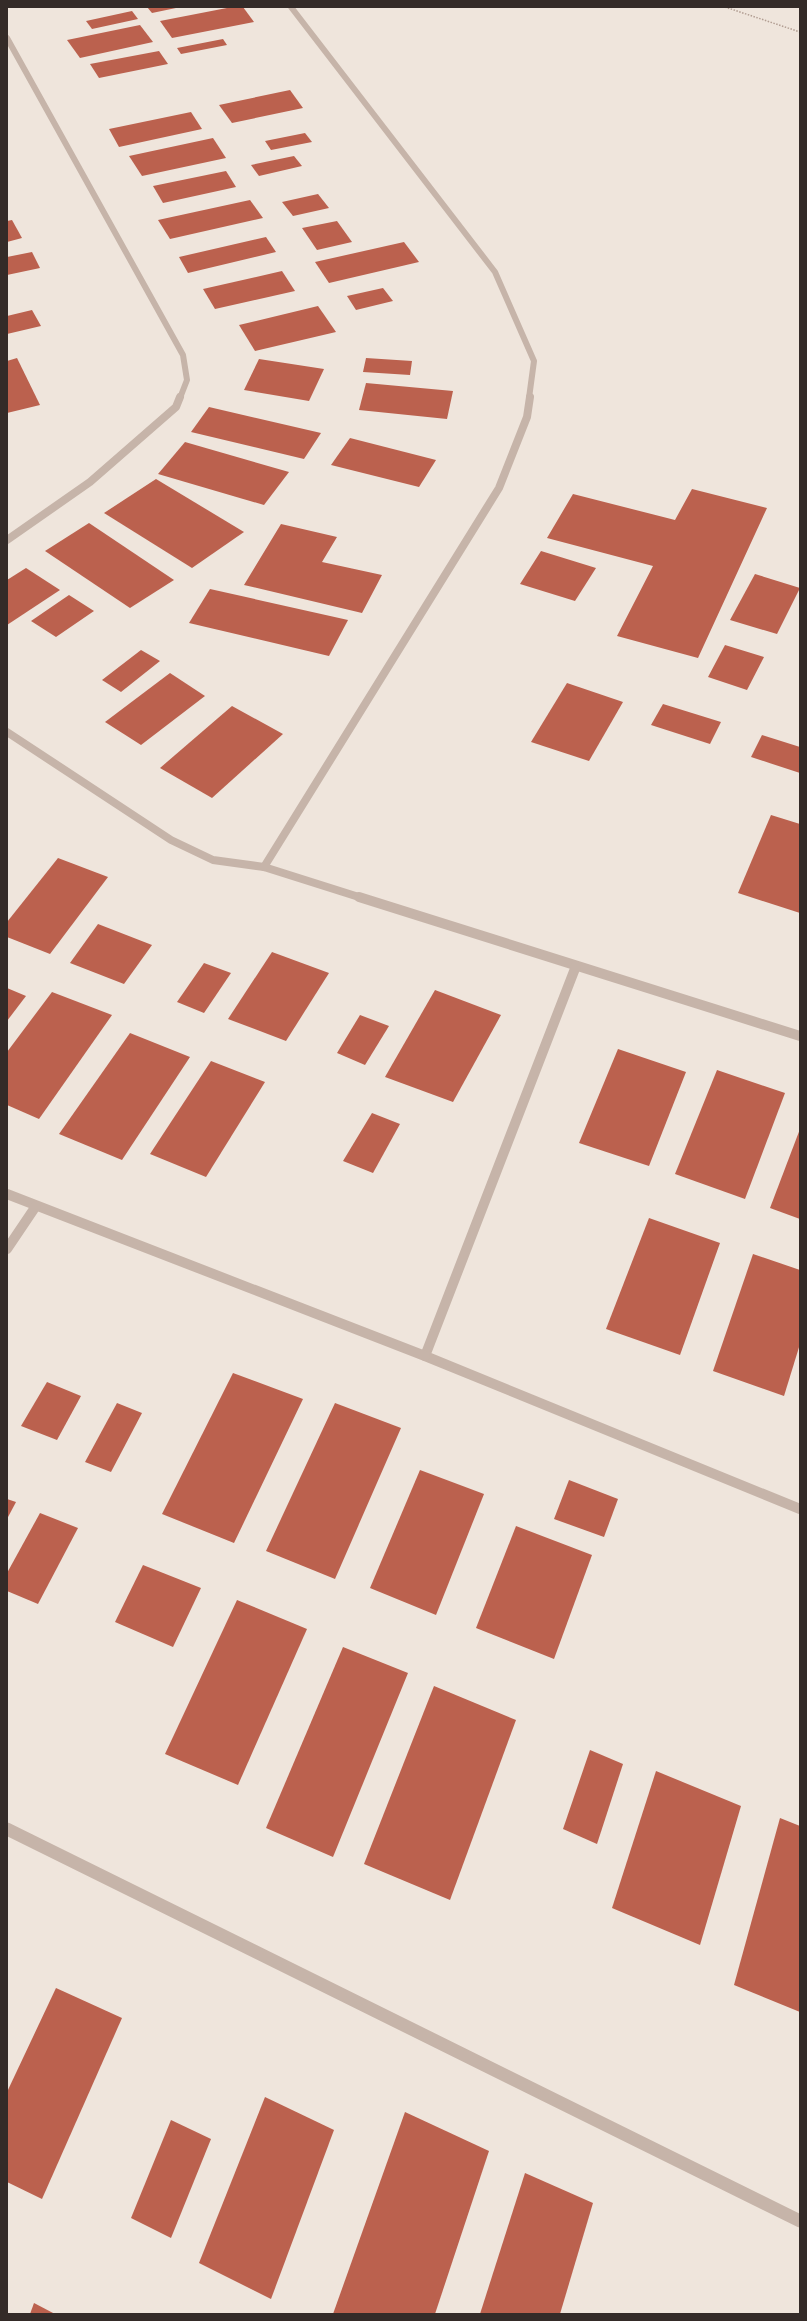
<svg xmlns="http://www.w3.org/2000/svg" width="807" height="2321" font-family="Ubuntu,sans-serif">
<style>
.building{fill:#bb614e}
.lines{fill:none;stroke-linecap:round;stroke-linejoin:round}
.path{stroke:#b29e93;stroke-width:1.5;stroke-dasharray:1.5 1.5;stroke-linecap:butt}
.minor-far3{stroke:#c6b4a9;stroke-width:6}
.minor-far2{stroke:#c6b4a9;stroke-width:8}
.minor-far1{stroke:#c6b4a9;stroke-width:10}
.minor{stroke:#c6b4a9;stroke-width:13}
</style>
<rect width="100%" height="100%" fill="#efe5dc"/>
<g class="building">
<polygon points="147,7 176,7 176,8 152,13"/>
<polygon points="232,7 243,7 254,22 172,38 160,21"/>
<polygon points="132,11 138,19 92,29 86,21"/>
<polygon points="140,25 153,42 80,58 67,40"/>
<polygon points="223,39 227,45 181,54 177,48"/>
<polygon points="159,51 168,64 99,78 90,64"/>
<polygon points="290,90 303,108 232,123 219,105"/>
<polygon points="191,112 202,129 119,147 109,129"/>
<polygon points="305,133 312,142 271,150 265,141"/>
<polygon points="213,138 226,158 142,176 129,156"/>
<polygon points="294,156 302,166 259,176 251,165"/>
<polygon points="226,171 236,187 163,203 153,186"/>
<polygon points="318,194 329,208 293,216 282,202"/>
<polygon points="250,200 263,218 170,239 158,220"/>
<polygon points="12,220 22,238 7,242 7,221"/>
<polygon points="337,221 352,242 317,250 302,228"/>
<polygon points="266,237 276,252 188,273 179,257"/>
<polygon points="404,242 419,262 329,283 315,262"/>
<polygon points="32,252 40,268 7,275 7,257"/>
<polygon points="282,271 295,291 215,309 203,289"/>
<polygon points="383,288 393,301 356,310 347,296"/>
<polygon points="318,306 336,332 255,351 239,325"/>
<polygon points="32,310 41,326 7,334 7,316"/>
<polygon points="17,358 40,405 7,413 7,361"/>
<polygon points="366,358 412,361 410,375 363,372"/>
<polygon points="259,359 324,369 309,401 244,390"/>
<polygon points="366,383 453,391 447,419 359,410"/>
<polygon points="209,407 321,433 304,459 191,432"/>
<polygon points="350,438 436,460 419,487 331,465"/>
<polygon points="185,442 289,472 264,505 158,474"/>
<polygon points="156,479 244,532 192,568 104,513"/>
<polygon points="692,489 767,508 698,658 617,636 653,566 547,538 573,494 675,520"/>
<polygon points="89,523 174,580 130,608 45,551"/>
<polygon points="281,524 337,537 322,562 382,575 362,613 244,585"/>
<polygon points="541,551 596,568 575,601 520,584"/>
<polygon points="26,568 60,590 7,625 7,580"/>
<polygon points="755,574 800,588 777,634 730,620"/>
<polygon points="210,589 348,620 329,656 189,623"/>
<polygon points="69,595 94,611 56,637 31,621"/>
<polygon points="725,645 764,657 747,690 708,677"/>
<polygon points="141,650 160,661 121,692 102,680"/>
<polygon points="170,673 205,696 141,745 105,722"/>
<polygon points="567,683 623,702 589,761 531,742"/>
<polygon points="663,704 721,722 710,744 651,725"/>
<polygon points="232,706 283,734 212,798 160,768"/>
<polygon points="762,735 800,747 800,773 751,757"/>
<polygon points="771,815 800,824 800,913 738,893"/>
<polygon points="58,858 108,877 50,954 7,937 7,922"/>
<polygon points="98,924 152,945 124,984 70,963"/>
<polygon points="272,952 329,973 286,1041 228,1019"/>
<polygon points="204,963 231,973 204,1013 177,1002"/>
<polygon points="7,988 26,996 7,1021"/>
<polygon points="435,990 501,1015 453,1102 385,1077"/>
<polygon points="52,992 112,1015 39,1119 7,1105 7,1052"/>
<polygon points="360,1015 389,1026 365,1065 337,1053"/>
<polygon points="130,1033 190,1057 122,1160 59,1134"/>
<polygon points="618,1049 686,1072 649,1166 579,1143"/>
<polygon points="211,1061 265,1082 206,1177 150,1154"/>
<polygon points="717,1070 785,1093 745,1199 675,1174"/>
<polygon points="372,1113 400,1124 373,1173 343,1161"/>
<polygon points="800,1129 800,1219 770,1208"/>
<polygon points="649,1218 720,1243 680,1355 606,1329"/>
<polygon points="753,1254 800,1270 800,1344 784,1396 713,1371"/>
<polygon points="233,1373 303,1399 234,1543 162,1514"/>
<polygon points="47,1382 81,1396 57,1440 21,1426"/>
<polygon points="117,1403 142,1413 111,1472 85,1462"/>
<polygon points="335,1403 401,1428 335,1579 266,1551"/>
<polygon points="420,1470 484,1494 436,1615 370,1588"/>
<polygon points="569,1480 618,1499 604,1537 554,1519"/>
<polygon points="7,1499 16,1502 7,1519"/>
<polygon points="40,1513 78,1528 38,1604 7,1591 7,1573"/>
<polygon points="516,1526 592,1555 554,1659 476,1628"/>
<polygon points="143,1565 201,1588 173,1647 115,1622"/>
<polygon points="237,1600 307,1629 238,1785 165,1754"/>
<polygon points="343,1647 408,1673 333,1857 266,1828"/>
<polygon points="434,1686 516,1720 450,1900 364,1864"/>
<polygon points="590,1750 623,1764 597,1844 563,1829"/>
<polygon points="656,1771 741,1806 700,1945 612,1908"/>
<polygon points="780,1818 800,1826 800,2012 734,1985"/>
<polygon points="56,1988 122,2018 42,2199 7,2182 7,2092"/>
<polygon points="265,2097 334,2130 271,2299 199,2263"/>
<polygon points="405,2112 489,2151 435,2314 333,2314"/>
<polygon points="171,2120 211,2139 171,2238 131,2218"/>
<polygon points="525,2173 593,2203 560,2314 480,2314"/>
<polygon points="34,2303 55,2314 30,2314"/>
</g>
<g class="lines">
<polyline class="path" points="725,7 800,32"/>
<g class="minor-far3">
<polyline points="291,7 495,272 534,361 529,398"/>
<polyline points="7,38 183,355 187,380 180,398"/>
</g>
<g class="minor-far2">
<polyline points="7,540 90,482 176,407 180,397"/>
<polyline points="7,732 171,840 213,860 264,867 362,898"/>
<polyline points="264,867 499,488 527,417 530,397"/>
</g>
<g class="minor-far1">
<polyline points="359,897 800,1036"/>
<polyline points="576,966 425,1356 800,1509"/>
<polyline points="7,1194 425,1356"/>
<polyline points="7,1249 36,1206"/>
</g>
<polyline class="minor" points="7,1829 800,2221"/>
</g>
<rect width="807" height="2321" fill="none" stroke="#342b28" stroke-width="16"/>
</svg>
